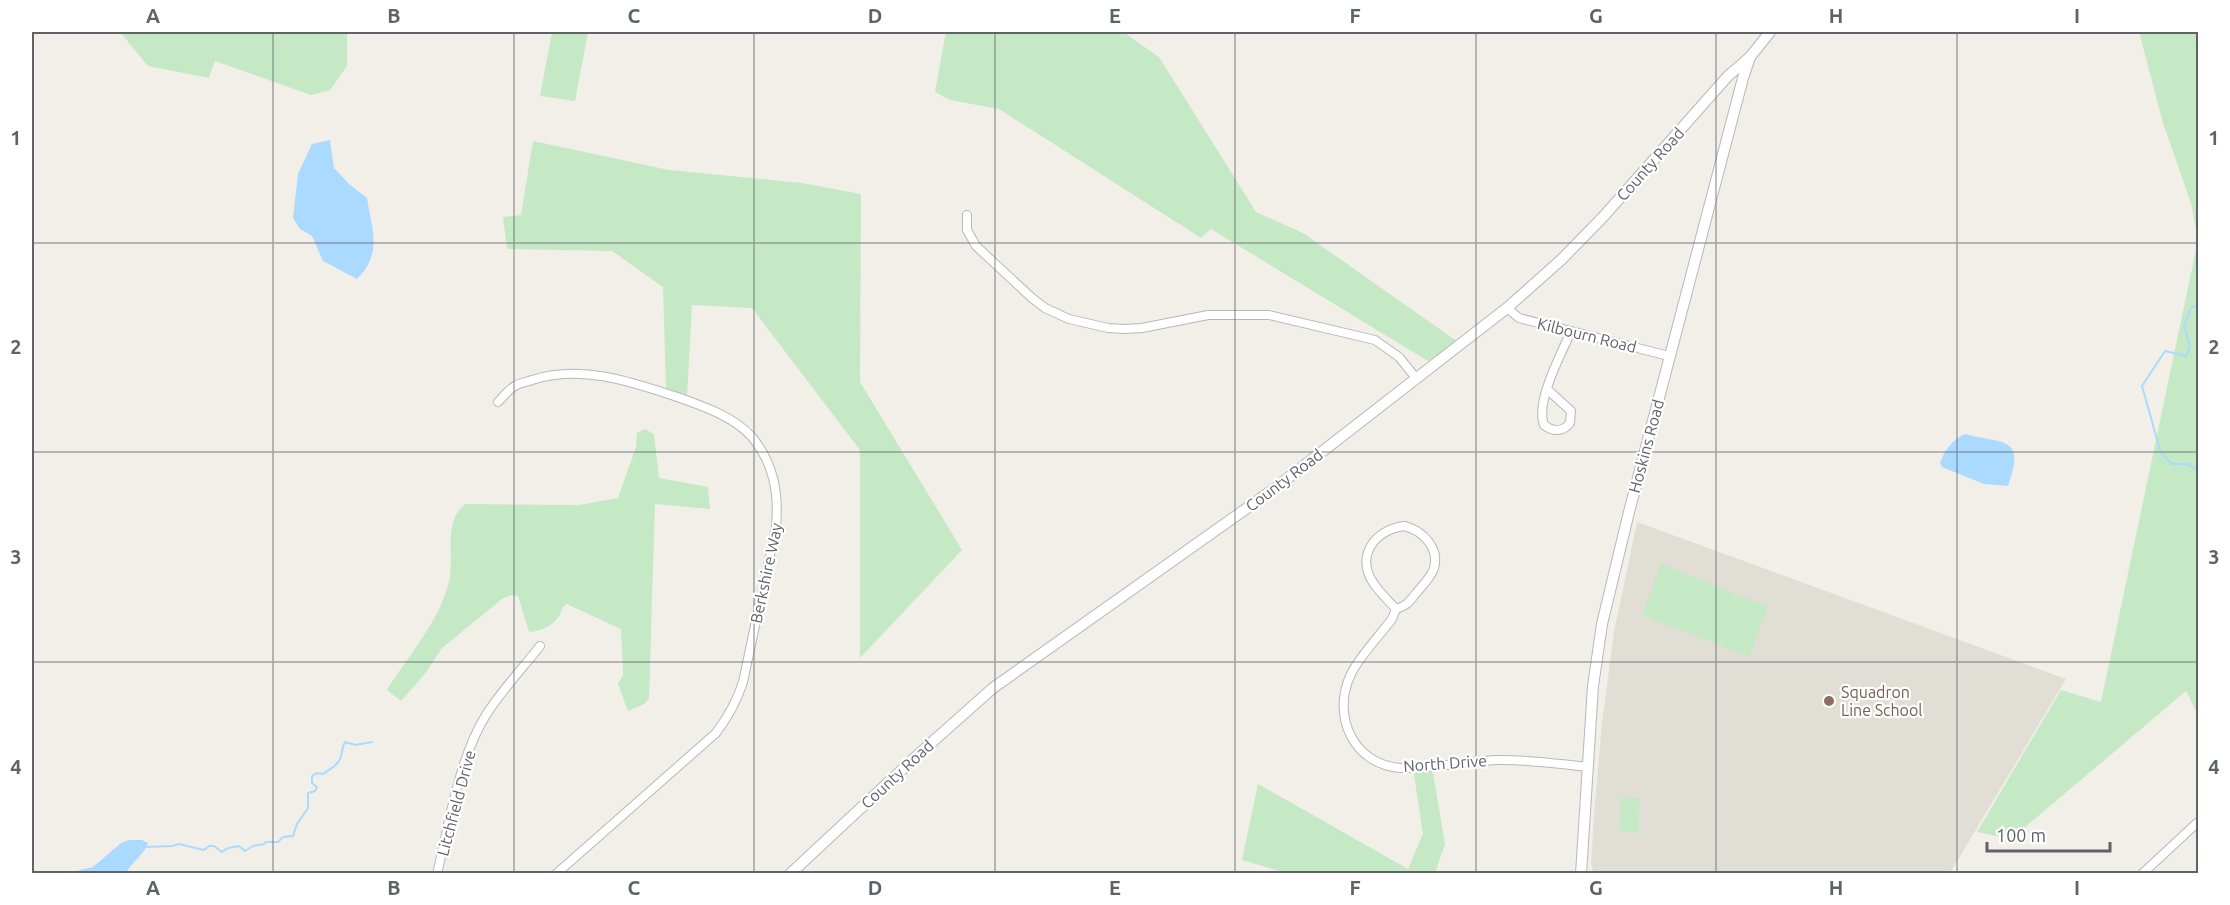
<svg xmlns="http://www.w3.org/2000/svg" width="2230" height="905" font-family="Ubuntu,sans-serif">
<style>
.education{fill:#e1ded6}
.green{fill:#c5e8c5}
.water{fill:#aadaff}
.lines{fill:none;stroke-linecap:round;stroke-linejoin:round}
.stream{stroke:#aadaff;stroke-width:2}
.minor-casing{stroke:#b5b8bc;stroke-width:10}
.tertiary-casing{stroke:#b5b8bc;stroke-width:12}
.minor{stroke:#fff;stroke-width:8}
.tertiary{stroke:#fff;stroke-width:10}
.grid{fill:none;stroke:#5f6368;stroke-width:1.5;stroke-opacity:0.55}
.education-dot{fill:#8d6e63;stroke:#fff;stroke-width:2}
.labels{text-anchor:middle;stroke-width:4.5;stroke-linejoin:round;paint-order:stroke}
.street-label{font-size:16px;fill:#5f6368;stroke:#fff}
.education-label{font-size:16px;fill:#785e54;stroke:#fff;text-anchor:start}
.neatline{fill:none;stroke:#5f6368;stroke-width:2}
.grid-label{font-size:20px;text-anchor:middle;font-weight:bold;fill:#5f6368}
</style>
<rect width="100%" height="100%" fill="#f1efe8"/>
<polygon class="education" points="1637,522 2066,679 1950,873 1594,874 1591,864 1594,815 1602,723 1614,632"/>
<g class="green">
<polygon points="120,32 347,32 347,66 330,90 311,95 215,61 209,78 148,66"/>
<polygon points="552,32 588,32 575,101 540,96"/>
<polygon points="946,32 1123,32 1159,57 1256,212 1303,233 1458,342 1428,361 1211,229 1201,238 999,109 950,100 935,92"/>
<polygon points="2139,32 2198,32 2198,715 2186,691 2011,839 1977,832 2061,690 2101,702 2198,240 2191,203 2163,123"/>
<polygon points="533,141 669,170 802,183 861,194 860,382 962,550 860,658 860,450 752,308 692,305 687,396 666,388 663,287 612,251 507,249 503,217 521,215"/>
<path d="M645,429L654,434L659,478L708,487L710,509L655,504L649,698L644,704L628,711L618,684L623,675L621,629L567,604C561,608 562,610 559,616C553,626 540,631 529,632L518,596L511,595L502,599L442,648L424,675L401,701L387,690C408,656 439,622 449,582C455,556 442,523 465,504L579,505L618,498L636,447L637,433Z"/>
<polygon points="1661,564 1768,607 1749,657 1642,615"/>
<polygon points="1432,767 1445,844 1435,873 1286,873 1242,860 1258,784 1408,869 1423,834 1413,768"/>
<polygon points="1621,797 1640,798 1638,833 1619,831"/>
</g>
<g class="water">
<path d="M330,140L334,168L349,184L367,198C372,230 383,253 357,279L323,261L312,236L300,229L293,218L298,174L312,144Z"/>
<path d="M1965,434C2002,444 2027,435 2008,486L1984,484L1942,467L1940,463C1944,451 1953,439 1965,434Z"/>
<path d="M129,840H142L148,843C144,855 132,862 126,873H67L93,867L121,843Z"/>
</g>
<g class="lines">
<g class="stream">
<polyline points="2198,74 2198,79"/>
<polyline points="2198,304 2190,309 2184,326 2190,347 2186,356 2165,351 2142,386 2160,450 2171,464 2188,464 2198,471"/>
<path d="M145,847L172,846L179,844L204,850L209,846H214L222,852L228,848L239,846L245,851L253,846L264,844L266,842H278L283,837L293,836L297,824L308,808V793L315,791L317,787L312,783V776L317,773L323,774C330,769 339,765 341,756C343,750 342,747 345,742L355,745L372,742"/>
</g>
<defs>
<g id="minor">
<polyline points="967,215 967,230 976,246 1032,298 1045,308 1069,319 1108,328 1125,329 1142,328 1208,315 1269,315 1375,340 1399,357 1416,378"/>
<polyline points="1507,308 1519,318 1669,356"/>
<path d="M1548,390L1571,411L1570,423C1563,432 1553,432 1544,425C1535,401 1562,353 1571,331"/>
<path d="M498,402C503,397 509,389 515,386C519,383 527,382 532,380C583,364 632,382 680,398C705,407 734,417 752,437C774,464 779,493 776,527L743,682C737,701 728,717 716,733L556,874"/>
<path d="M1404,526C1422,530 1440,548 1434,568C1432,576 1423,585 1417,592C1410,601 1407,606 1396,609C1389,601 1380,593 1374,584C1355,557 1374,530 1404,526Z"/>
<path d="M1396,609L1392,619C1380,635 1359,657 1351,674C1331,715 1353,765 1401,768C1433,769 1465,761 1497,760C1527,759 1558,764 1588,767"/>
<path d="M437,874C449,824 459,758 486,715C501,691 522,669 540,646"/>
<polyline points="2142,874 2198,822"/>
</g>
<g id="tertiary">
<polyline points="790,874 921,752 993,688 1274,489 1507,308 1562,259 1603,217 1728,76 1750,57"/>
<polyline points="1581,874 1593,686 1602,624 1629,512 1743,78 1750,57 1770,32"/>
</g>
</defs>
<use href="#minor" class="minor-casing"/>
<use href="#tertiary" class="tertiary-casing"/>
<use href="#minor" class="minor"/>
<use href="#tertiary" class="tertiary"/>
</g>
<path class="grid" d="M273,32V874M514,32V874M754,32V874M995,32V874M1235,32V874M1476,32V874M1716,32V874M1957,32V874M32,243H2198M32,452H2198M32,662H2198"/>
<circle class="education-dot" cx="1829" cy="701" r="6"/>
<g class="labels">
<g class="street-label">
<text transform="translate(1650 164) rotate(-48)" y="6">County Road</text>
<text transform="translate(1587 335) rotate(14)" y="6">Kilbourn Road</text>
<text transform="translate(1646 446) rotate(-75)" y="6">Hoskins Road</text>
<text transform="translate(1284 480) rotate(-37)" y="6">County Road</text>
<text transform="translate(766 573) rotate(-78)" y="6">Berkshire Way</text>
<text transform="translate(1445 763) rotate(-4)" y="6">North Drive</text>
<text transform="translate(897 774) rotate(-43)" y="6">County Road</text>
<text transform="translate(456 803) rotate(-75)" y="6">Litchfield Drive</text>
</g>
<g class="education-label">
<text x="1841" y="698">Squadron<tspan x="1841" dy="18">Line School</tspan></text>
</g>
</g>
<rect width="2230" height="905" fill="none" stroke="#ffffff" stroke-width="66"/>
<path d="M1987 842v9h123v-9" fill="none" stroke="#5f6368" stroke-width="3"/>
<text x="1996" y="842" font-size="18" fill="#5f6368" stroke="#ffffff" stroke-width="4.5" paint-order="stroke">100 m</text>
<rect x="33" y="33" width="2164" height="839" class="neatline"/>
<g class="grid-label">
<text x="153" y="23">A</text>
<text x="394" y="23">B</text>
<text x="634" y="23">C</text>
<text x="875" y="23">D</text>
<text x="1115" y="23">E</text>
<text x="1355" y="23">F</text>
<text x="1596" y="23">G</text>
<text x="1836" y="23">H</text>
<text x="2077" y="23">I</text>
<text x="16" y="145">1</text>
<text x="2214" y="145">1</text>
<text x="16" y="354">2</text>
<text x="2214" y="354">2</text>
<text x="16" y="564">3</text>
<text x="2214" y="564">3</text>
<text x="16" y="774">4</text>
<text x="2214" y="774">4</text>
<text x="153" y="895">A</text>
<text x="394" y="895">B</text>
<text x="634" y="895">C</text>
<text x="875" y="895">D</text>
<text x="1115" y="895">E</text>
<text x="1355" y="895">F</text>
<text x="1596" y="895">G</text>
<text x="1836" y="895">H</text>
<text x="2077" y="895">I</text>
</g>
</svg>
